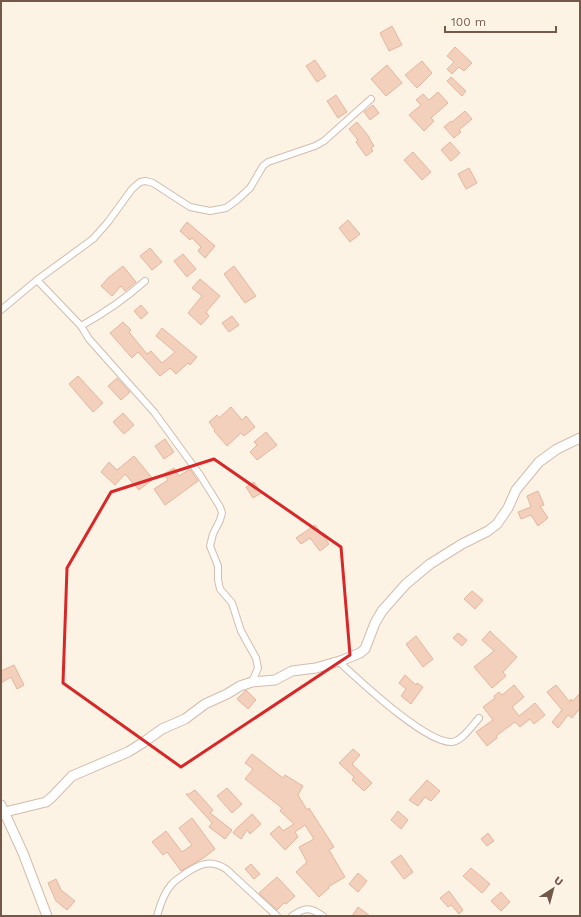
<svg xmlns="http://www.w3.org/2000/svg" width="581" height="917" font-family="'Work Sans',sans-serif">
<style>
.building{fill:#f3d0bc;stroke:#e6b59c}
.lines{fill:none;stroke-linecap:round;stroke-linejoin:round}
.street-casing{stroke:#d1bcad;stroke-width:8}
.secondary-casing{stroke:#d4bbab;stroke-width:11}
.street{stroke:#fff;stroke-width:6}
.secondary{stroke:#fff;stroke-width:9}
.marked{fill:none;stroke:#d62828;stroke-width:3;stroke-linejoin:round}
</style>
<rect width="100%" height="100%" fill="#fdf3e5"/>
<g class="building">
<polygon points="392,26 402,45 389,51 380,33"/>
<polygon points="455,47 472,63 464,71 459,67 452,74 447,69 454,62 447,56"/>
<polygon points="315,60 326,76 317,82 306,66"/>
<polygon points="422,61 432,73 417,88 405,75"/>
<polygon points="387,65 402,83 386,96 371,79"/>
<polygon points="451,77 466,91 462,96 447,81"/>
<polygon points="438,92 448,103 431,118 434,121 424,131 409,115 421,105 416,100 423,94 429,100"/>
<polygon points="336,95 347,112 338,118 327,101"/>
<polygon points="373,105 379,113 370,120 364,112"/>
<polygon points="465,111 472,119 459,130 461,132 454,138 444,127 451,121 452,122"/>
<polygon points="357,122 370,138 369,138 374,146 371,148 373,151 366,156 356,142 358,140 349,129"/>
<polygon points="450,142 460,153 451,161 441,150"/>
<polygon points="413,152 431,172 422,180 404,160"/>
<polygon points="469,168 477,183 466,189 458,174"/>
<polygon points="348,220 360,234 350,242 339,228"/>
<polygon points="187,222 215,246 205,258 198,251 201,247 192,238 190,240 180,231"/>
<polygon points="150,248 162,262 152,270 140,256"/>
<polygon points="183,254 196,269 187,277 174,261"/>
<polygon points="123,266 136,282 125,291 121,286 112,296 101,286 108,278"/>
<polygon points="234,266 256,296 245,303 224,274"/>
<polygon points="200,279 220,296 206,312 209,316 201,325 188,313 202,296 192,288"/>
<polygon points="141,305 148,313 141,319 134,311"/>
<polygon points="232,316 239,325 229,332 222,323"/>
<polygon points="123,322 131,330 129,332 147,354 151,351 162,363 175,352 156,336 162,328 197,357 190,365 188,363 176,374 170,368 160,376 138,352 132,358 110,333"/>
<polygon points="78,376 103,403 93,412 69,384"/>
<polygon points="117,378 130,392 121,400 108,386"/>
<polygon points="231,407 242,420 246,416 255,427 244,436 241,433 227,446 214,431 215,430 209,422 217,415 219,418"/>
<polygon points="123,413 134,425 124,434 113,422"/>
<polygon points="266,432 277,445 257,460 250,452 257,445 254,442"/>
<polygon points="165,439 174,452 164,459 155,446"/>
<polygon points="134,456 153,479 139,490 125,474 115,485 101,472 109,462 117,470"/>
<polygon points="174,468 179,476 190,469 198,481 165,505 154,489 168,480 164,474"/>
<polygon points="254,482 261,493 253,498 246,487"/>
<polygon points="538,491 544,505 540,506 548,518 538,526 531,515 521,519 518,512 531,507 527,496"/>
<polygon points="315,525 329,544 320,551 310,538 301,544 296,538"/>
<polygon points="472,591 483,600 475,609 464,599"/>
<polygon points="490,631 517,657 503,672 506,676 492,688 474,667 494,651 482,640"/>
<polygon points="458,633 467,640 462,646 453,638"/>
<polygon points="416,636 433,659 423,667 406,644"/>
<polygon points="14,665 24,685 17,689 11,677 1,683 1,671"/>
<polygon points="405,675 416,685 417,683 423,687 411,704 401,696 406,689 399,683"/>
<polygon points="514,685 524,697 512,707 519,716 535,703 545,715 534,724 530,719 520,727 515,722 496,736 497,738 487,746 476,732 493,720 483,707 495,698 494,696 499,692 502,695"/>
<polygon points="556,685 570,702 571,699 573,701 580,693 580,708 572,718 568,715 558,728 552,722 562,710 547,692"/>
<polygon points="246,690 256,700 248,709 237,699"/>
<polygon points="353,749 360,755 352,764 372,783 364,791 352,780 354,777 339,763"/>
<polygon points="252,754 283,778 285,775 303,786 298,795 307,810 309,808 334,847 329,850 345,877 328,887 329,888 319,897 296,872 307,862 299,847 314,839 305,825 295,832 298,837 285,850 270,834 279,826 283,831 294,824 280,811 282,808 245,779 253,769 245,763"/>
<polygon points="427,780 440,791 431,801 425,797 418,806 409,800"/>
<polygon points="227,788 242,804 232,813 217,796"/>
<polygon points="195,790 213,810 210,813 232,830 225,839 209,827 212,823 186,794 189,794"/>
<polygon points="398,811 408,820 401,829 391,820"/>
<polygon points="252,814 261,824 250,834 247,830 241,839 233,833 237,828"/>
<polygon points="192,818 215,849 202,859 181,871 167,852 163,855 152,842 166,831 182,852 192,845 179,828"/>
<polygon points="488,833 494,841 487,846 481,839"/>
<polygon points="401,855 413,872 404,879 391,862"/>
<polygon points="251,864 260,874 254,879 245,869"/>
<polygon points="471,868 490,884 482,893 463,876"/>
<polygon points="358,873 367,881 358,892 349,884"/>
<polygon points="277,877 295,896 286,904 284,903 277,910 259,893"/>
<polygon points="56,879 61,890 75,901 67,910 56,901 48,883"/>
<polygon points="449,891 463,910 459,914 451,905 448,907 440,898"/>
<polygon points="501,892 510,902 501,911 491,901"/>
<polygon points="358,907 370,916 352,916"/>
</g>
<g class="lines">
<defs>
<g id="street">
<path d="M37,280L81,326C106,312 124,300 145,281"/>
<polyline points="1,310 37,280 93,239 108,222 132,189 140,182 146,181 153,183 190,207 210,211 226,208 237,200 250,188 263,166 268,162 315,146 324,141 371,99"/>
<polyline points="81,326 89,339 97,348 154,412 200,475 220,507 222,513 220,520 213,534 210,546 218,566 218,580 220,589 232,603 241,631 256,658 258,668 252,682"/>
<path d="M338,661C358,679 426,744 452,742C462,741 472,726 479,718"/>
<path d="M157,916C160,905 164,893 171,885C175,880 181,877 186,873C200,864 210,859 226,869L277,916"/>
<path d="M292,916C305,907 310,907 323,916"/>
</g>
<g id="secondary">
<polyline points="1,805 23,853 47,916"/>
<polyline points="5,812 46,802 52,797 72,776 128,752 144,742 162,729 185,719 205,704 227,694 240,686 252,682 275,680 292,671 316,668 343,660 360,653 365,649 375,623 382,611 406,584 430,564 462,544 488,531 497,524 508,508 516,490 539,462 557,449 580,438"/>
</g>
</defs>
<use href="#street" class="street-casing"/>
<use href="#secondary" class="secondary-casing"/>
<use href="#street" class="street"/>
<use href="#secondary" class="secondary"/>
</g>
<path class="marked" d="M214,459L341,547L350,655L181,767L63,683L67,568L111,492Z"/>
<rect width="581" height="917" fill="none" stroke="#765849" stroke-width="4"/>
<g transform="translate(553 889) rotate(36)" stroke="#fff7eb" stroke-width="3" paint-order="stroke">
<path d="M0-3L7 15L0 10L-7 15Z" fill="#765849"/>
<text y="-6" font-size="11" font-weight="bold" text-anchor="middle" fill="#765849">U</text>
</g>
<path d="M445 26v6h111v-6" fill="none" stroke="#765849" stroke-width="2"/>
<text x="451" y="26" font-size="12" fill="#765849" stroke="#fff7eb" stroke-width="3" paint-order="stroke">100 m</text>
</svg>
